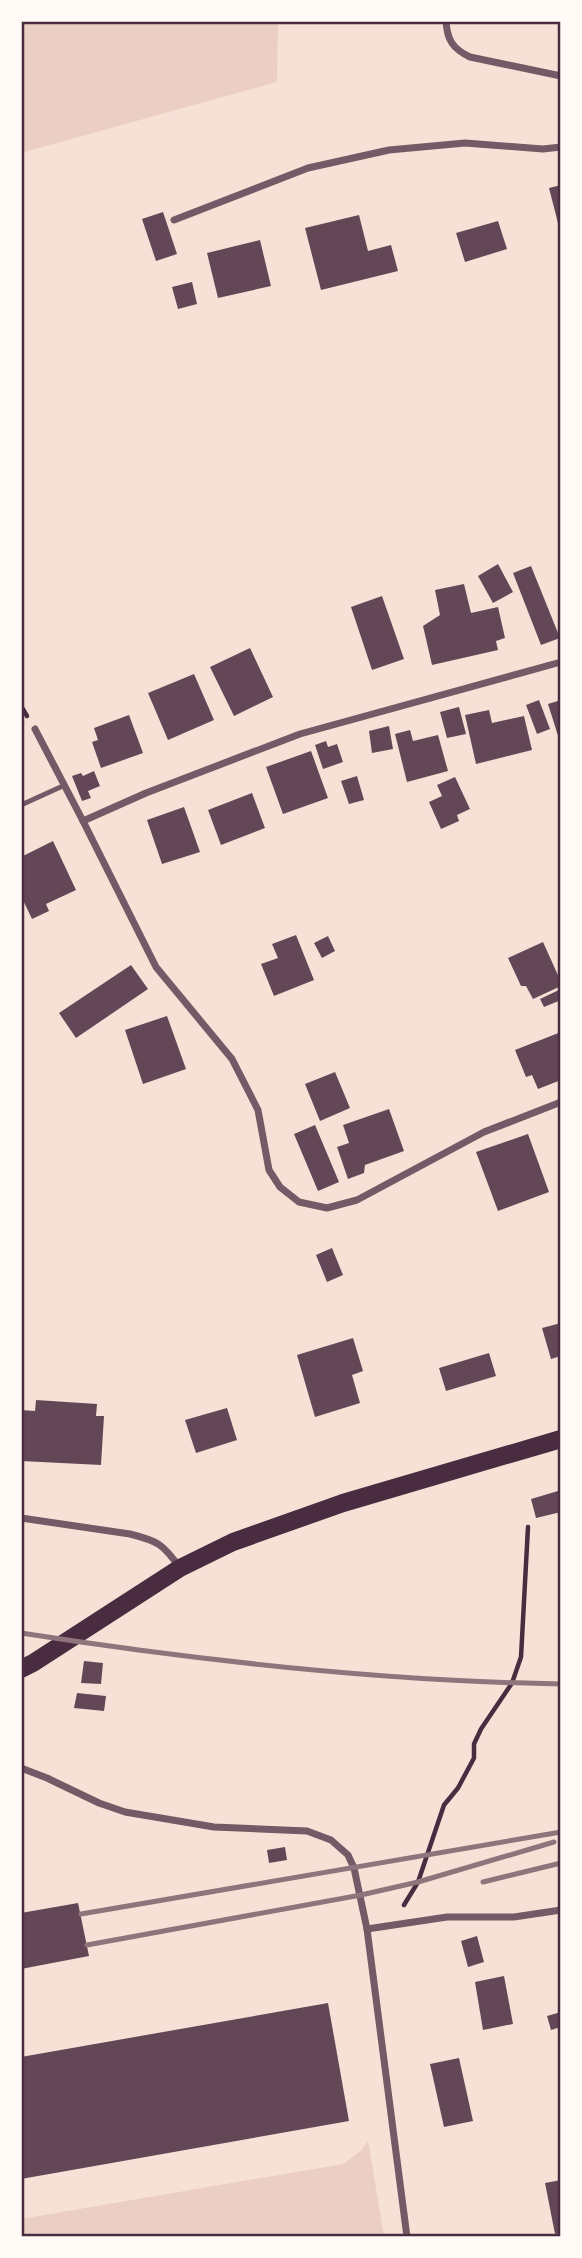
<svg xmlns="http://www.w3.org/2000/svg" width="582" height="2258" font-family="'Sofia Sans Condensed',sans-serif">
<style>
.green{fill:#ebcfc5}
.building{fill:#644757}
.lines{fill:none;stroke-linecap:round;stroke-linejoin:round}
.path{stroke:#4a2c40;stroke-width:4.5}
.service{stroke:#755966;stroke-width:5}
.minor{stroke:#755966;stroke-width:7}
.primary{stroke:#4a2c40;stroke-width:18}
.rail{stroke:#8f747c;stroke-width:5}
.neatline{fill:none;stroke:#4a2c40;stroke-width:2.5}
</style>
<rect width="100%" height="100%" fill="#f7e1d7"/>
<g class="green">
<polygon points="21,21 274,21 278,25 277,82 21,153"/>
<polygon points="368,2140 384,2237 21,2237 21,2219 343,2164 362,2150"/>
</g>
<g class="building">
<polygon points="561,185 561,231 560,231 549,188"/>
<polygon points="163,212 177,254 156,261 142,219"/>
<polygon points="359,215 368,251 391,245 398,271 321,290 305,228"/>
<polygon points="498,221 507,249 465,262 456,233"/>
<polygon points="260,240 271,286 218,298 207,253"/>
<polygon points="192,282 197,304 178,309 172,287"/>
<polygon points="498,564 513,592 493,603 478,576"/>
<polygon points="531,566 560,638 541,645 513,573"/>
<polygon points="464,584 471,613 498,607 505,638 496,641 498,650 432,665 423,626 440,615 435,590"/>
<polygon points="382,596 404,659 372,670 351,607"/>
<polygon points="250,648 273,697 234,716 210,667"/>
<polygon points="194,674 214,720 168,740 148,693"/>
<polygon points="539,700 550,729 537,734 526,705"/>
<polygon points="561,700 561,742 560,742 548,704"/>
<polygon points="459,707 466,734 447,738 440,712"/>
<polygon points="489,710 492,723 524,716 532,750 476,764 465,715"/>
<polygon points="129,715 143,753 101,768 92,742 98,740 94,728"/>
<polygon points="389,726 393,749 372,753 369,731"/>
<polygon points="410,730 413,741 438,735 448,771 407,782 395,734"/>
<polygon points="326,741 328,747 337,744 343,762 323,769 315,745"/>
<polygon points="311,751 328,798 283,814 266,767"/>
<polygon points="94,771 100,786 88,791 91,798 82,801 72,776 81,773 83,776"/>
<polygon points="357,776 364,800 349,804 341,781"/>
<polygon points="455,777 470,809 457,815 459,821 441,829 429,802 442,796 437,785"/>
<polygon points="252,793 265,828 221,845 208,810"/>
<polygon points="184,807 200,852 162,864 147,820"/>
<polygon points="53,841 76,890 46,904 49,911 32,919 21,896 21,857"/>
<polygon points="296,935 314,980 274,996 261,964 278,958 272,944"/>
<polygon points="328,936 335,951 322,958 314,943"/>
<polygon points="543,942 561,982 561,986 533,999 526,986 521,986 508,958"/>
<polygon points="131,965 148,989 76,1038 59,1013"/>
<polygon points="561,989 561,1000 544,1007 540,999"/>
<polygon points="167,1016 186,1069 143,1084 125,1030"/>
<polygon points="561,1032 561,1080 538,1089 532,1075 526,1077 515,1050"/>
<polygon points="335,1072 350,1108 320,1121 305,1084"/>
<polygon points="389,1109 404,1151 365,1165 364,1173 348,1179 337,1147 349,1143 343,1125"/>
<polygon points="315,1125 339,1182 318,1191 294,1134"/>
<polygon points="528,1134 549,1192 498,1211 476,1152"/>
<polygon points="332,1248 343,1275 327,1282 316,1255"/>
<polygon points="561,1323 561,1356 551,1359 542,1328"/>
<polygon points="353,1338 363,1371 352,1375 360,1403 315,1417 297,1355"/>
<polygon points="489,1353 496,1376 446,1391 439,1368"/>
<polygon points="36,1400 97,1404 96,1416 104,1416 101,1465 21,1461 21,1410 35,1411"/>
<polygon points="227,1408 237,1440 196,1453 185,1420"/>
<polygon points="558,1491 561,1512 536,1518 531,1499"/>
<polygon points="84,1661 103,1663 101,1684 81,1683"/>
<polygon points="77,1693 106,1696 104,1711 74,1708"/>
<polygon points="285,1847 287,1860 269,1863 267,1850"/>
<polygon points="78,1903 89,1956 21,1969 21,1913"/>
<polygon points="477,1936 484,1962 468,1967 461,1941"/>
<polygon points="504,1976 513,2024 483,2030 475,1982"/>
<polygon points="328,2003 349,2121 21,2179 21,2057"/>
<polygon points="561,2012 561,2027 551,2030 547,2016"/>
<polygon points="459,2058 473,2121 444,2127 430,2064"/>
<polygon points="561,2180 561,2233 555,2234 545,2183"/>
</g>
<g class="lines">
<g class="path">
<polyline points="21,706 27,716"/>
<polyline points="404,1905 418,1882 444,1805 458,1788 474,1758 474,1744 481,1729 512,1683 521,1657 528,1527"/>
</g>
<polyline class="service" points="21,805 65,785"/>
<g class="minor">
<path d="M446,21C447,40 453,49 470,57L561,76"/>
<polyline points="174,220 308,168 389,150 465,143 543,149 561,147"/>
<polyline points="561,662 300,734 146,793 83,821 156,967 232,1059 258,1110 269,1170 280,1187 299,1202 327,1208 357,1200 484,1132 561,1102"/>
<polyline points="35,729 83,821"/>
<path d="M21,1518L130,1534C158,1541 163,1544 180,1568"/>
<polyline points="21,1768 47,1778 99,1803 125,1812 214,1827 307,1831 331,1840 348,1855 354,1868 367,1929 407,2237"/>
<polyline points="367,1929 447,1917 514,1917 561,1910"/>
</g>
<polyline class="primary" points="21,1669 33,1663 180,1568 233,1542 343,1503 561,1439"/>
<g class="rail">
<path d="M21,1633C201,1661 379,1681 561,1684"/>
<polyline points="483,1882 561,1863"/>
<polyline points="81,1914 561,1832"/>
<polyline points="87,1945 361,1895 418,1882 554,1842"/>
</g>
</g>
<rect width="582" height="2258" fill="none" stroke="#fffaf5" stroke-width="46"/>
<rect x="23" y="23" width="536" height="2212" class="neatline"/>
</svg>
